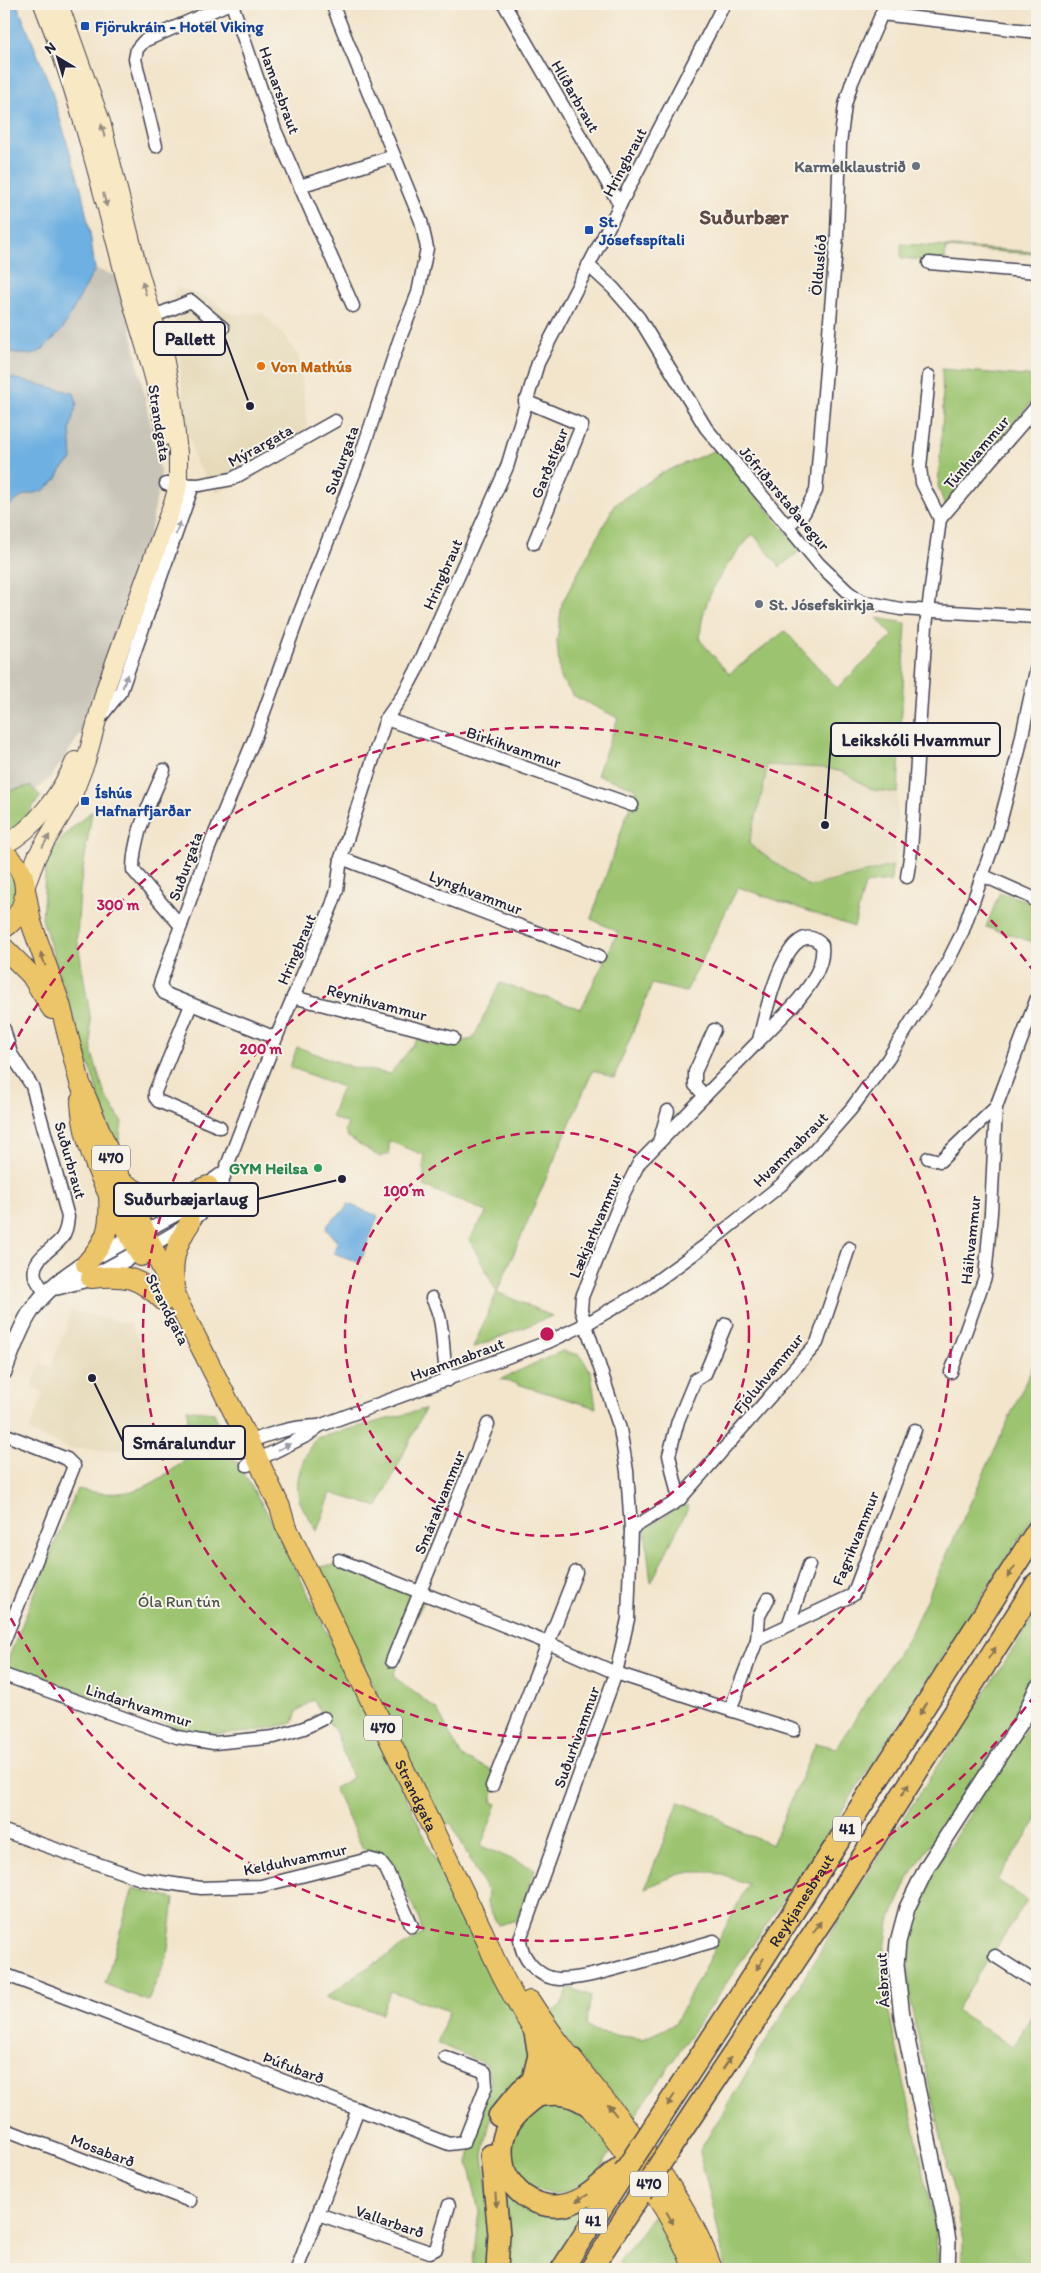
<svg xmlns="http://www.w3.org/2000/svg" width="1041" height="2273" font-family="Itim,sans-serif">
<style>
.built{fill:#e6daba}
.industrial{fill:#c8c4b8}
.green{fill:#9cc46f;stroke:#5f7355}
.water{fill:#6eb0e2;stroke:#48698e}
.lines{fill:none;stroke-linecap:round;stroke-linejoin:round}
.minor-casing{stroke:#413f51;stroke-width:15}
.tertiary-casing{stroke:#413f51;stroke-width:18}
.secondary-casing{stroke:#413f51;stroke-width:20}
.primary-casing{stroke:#413f51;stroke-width:22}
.trunk-casing{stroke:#413f51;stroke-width:24}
.minor{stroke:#fff;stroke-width:12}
.tertiary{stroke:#fff;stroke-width:15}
.secondary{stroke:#f8e8c3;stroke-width:18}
.primary{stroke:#edc569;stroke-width:20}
.trunk{stroke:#edc569;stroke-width:21}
.trunk-bridge-casing{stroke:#413f51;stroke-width:24;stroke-linecap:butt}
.trunk-bridge{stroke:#edc569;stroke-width:21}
.oneway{fill:#988f86}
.oneway2{fill:#9c9ca7}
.oneway3{fill:#887452}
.ring{fill:none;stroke:#c2185b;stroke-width:2.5;stroke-dasharray:9 6}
.transit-dot{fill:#1a4fb4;stroke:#f7f3e8;stroke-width:2}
.worship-dot{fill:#6b7280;stroke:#f7f3e8;stroke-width:2}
.food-dot{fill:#e8710a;stroke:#f7f3e8;stroke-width:2}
.leisure-dot{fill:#2e9e5b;stroke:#f7f3e8;stroke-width:2}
.labels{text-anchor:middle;stroke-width:4;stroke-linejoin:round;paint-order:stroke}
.shield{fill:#f7f3e8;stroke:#62616f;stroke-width:1}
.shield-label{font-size:15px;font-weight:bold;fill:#22223b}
.transit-label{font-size:16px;font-weight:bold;fill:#164399;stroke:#f7f3e8;text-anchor:start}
.street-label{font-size:16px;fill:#22223b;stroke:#f7f3e8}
.worship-label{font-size:16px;font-weight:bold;fill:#5b616d;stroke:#f7f3e8;text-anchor:end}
.food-label{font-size:16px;font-weight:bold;fill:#c56008;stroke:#f7f3e8;text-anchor:start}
.leisure-label{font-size:16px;font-weight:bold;fill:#27864d;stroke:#f7f3e8;text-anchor:end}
.park-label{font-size:16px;fill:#47534b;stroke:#f7f3e8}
.district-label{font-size:21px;font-weight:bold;fill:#604b48;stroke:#f7f3e8}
.centre{fill:#c2185b;stroke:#f7f3e8;stroke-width:2.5}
.ring-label{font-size:15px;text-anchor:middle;font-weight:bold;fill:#c2185b;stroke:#f7f3e8;stroke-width:4;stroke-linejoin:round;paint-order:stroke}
.leader{fill:none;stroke:#22223b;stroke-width:2}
.callout-dot{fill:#22223b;stroke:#f7f3e8;stroke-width:2}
.callout{fill:#f7f3e8;stroke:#22223b;stroke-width:2}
.callout-label{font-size:18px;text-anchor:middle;font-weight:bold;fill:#22223b}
</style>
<rect width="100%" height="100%" fill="#f7f3e8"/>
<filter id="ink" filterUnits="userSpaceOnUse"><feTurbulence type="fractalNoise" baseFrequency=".02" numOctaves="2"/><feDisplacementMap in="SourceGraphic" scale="10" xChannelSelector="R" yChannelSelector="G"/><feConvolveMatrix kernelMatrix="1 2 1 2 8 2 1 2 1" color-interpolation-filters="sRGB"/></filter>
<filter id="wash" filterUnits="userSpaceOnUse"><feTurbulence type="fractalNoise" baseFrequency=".0096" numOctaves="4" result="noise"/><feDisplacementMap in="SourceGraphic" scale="20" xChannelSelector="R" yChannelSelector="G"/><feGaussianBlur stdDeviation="1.12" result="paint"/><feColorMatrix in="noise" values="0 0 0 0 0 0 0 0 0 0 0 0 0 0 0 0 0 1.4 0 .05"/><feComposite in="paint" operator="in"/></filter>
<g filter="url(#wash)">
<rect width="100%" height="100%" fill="#f3e5cc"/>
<g class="built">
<polygon points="177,287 208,298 230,314 263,313 285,337 299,357 310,444 262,472 217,493 195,461 186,422 173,295"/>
<polygon points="767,765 825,768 843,772 873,790 898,793 895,870 809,887 749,844 758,806 764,788"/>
<polygon points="70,1311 130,1323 144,1351 148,1363 152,1427 124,1450 71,1449 29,1432 44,1393 32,1387 41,1364 51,1367 68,1324"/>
</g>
<polygon class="industrial" points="95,269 120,277 161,475 143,570 88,723 51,777 4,816 4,510 24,495 43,491 56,480 62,469 72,460 70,429 76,412 38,384 4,376 4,351 20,354 41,351 62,330"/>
<g class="green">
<polygon points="901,244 1037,252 1037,254 946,248 945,262 901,258"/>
<polygon points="942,369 1037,377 1037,395 945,506 938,486 943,412"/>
<path d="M718,449L801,550L780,567L753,534C725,565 701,597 700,640L729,674L785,631L837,688L893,636L877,618L906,623L898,793L873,790L843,772L825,768L767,765C764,792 755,817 749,844L809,887L892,866L891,881L865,884L854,927L738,887L686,992L652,984L614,1078L593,1070L497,1292L552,1316L473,1348L497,1292L469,1239L487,1212L424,1186V1155L389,1141V1154L380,1157L348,1137L345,1130L348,1124L331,1117L342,1087L290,1067L297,1047L352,1067L390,1074L418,1039L436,1046L473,1039L500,983L581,1009L618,932L591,919L636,788L597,775L618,718L574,696L560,678L557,641L562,603L615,504L662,473Z"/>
<polygon points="30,786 41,796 29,812 31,816 4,841 4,792"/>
<polygon points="92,811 80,889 77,937 90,1016 92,1053 105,1095 122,1122 117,1152 42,919 46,861 55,846 74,826"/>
<polygon points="4,867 14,878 16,901 4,921"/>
<polygon points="1000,892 1027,901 1037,910 1037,943 986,927"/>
<polygon points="562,1351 580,1355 591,1372 596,1408 501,1379"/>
<polygon points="1037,1357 1037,1511 795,1883 631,2122 545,2015 560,2008 569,1987 591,1996 586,2026 601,2033 643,2039 675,2024 748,1884 713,1872 684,1872 645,1888 679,1802 715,1815 728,1826 772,1845 816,1743 836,1748 911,1633"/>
<path d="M187,1409L214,1413L230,1451L269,1516L347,1672L438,1865L453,1906L469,1926L528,2030L529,2067L492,2111L483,2155L491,2224L487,2269H472L479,2212L468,2162L491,2080L485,2064L437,2043L449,2011L390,1991L382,2013L325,1998L359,1973L423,1934L418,1916L396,1873L387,1861L363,1849L334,1788L352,1778L336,1732L313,1700L297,1711L293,1723L251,1732L223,1734L188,1731L10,1667L8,1659L77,1489C137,1502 151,1485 198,1451L188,1423Z"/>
<path d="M425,1409L378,1507L331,1493L317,1531C312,1522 305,1513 301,1504C291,1483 304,1455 316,1438Z"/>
<polygon points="681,1505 689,1506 651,1583 645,1530"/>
<polygon points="324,1566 351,1566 424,1599 393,1676 437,1710 462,1757 497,1773 492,1802 497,1804 481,1846 535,1869 517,1920 498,1925 487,1904 488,1893 451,1823 441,1826 316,1568"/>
<polygon points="1037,1612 1037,1678 1002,1738 909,1877 889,1923 883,1961 884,1990 934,2219 938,2258 937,2269 725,2269 714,2210 699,2152 856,1892"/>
<path d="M1037,1712V1819L997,1880L1027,1900L956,2010L1013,2047L1037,2007V2269H963V2240L957,2206L911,2006C904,1954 910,1919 932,1872Z"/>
<polygon points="133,1888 174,1899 167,1958 148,2001 105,1984"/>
<polygon points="558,2101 590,2116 615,2146 595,2175 573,2191 551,2194 529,2187 517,2174 511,2153 514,2131 532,2109"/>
<polygon points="498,2177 518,2199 600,2196 551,2269 503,2269"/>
<polygon points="657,2210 686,2269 615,2269"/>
</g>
<g class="water">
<polygon points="4,4 17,4 49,83 81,188 90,233 95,269 62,330 41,351 31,355 4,351"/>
<polygon points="4,376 74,393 77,403 70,429 72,460 62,469 56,480 43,491 24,495 4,510"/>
<path d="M348,1204L378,1216L360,1263L334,1253L338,1243L326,1229C331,1216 343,1216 348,1204Z"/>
</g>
</g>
<g filter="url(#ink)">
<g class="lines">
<defs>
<g id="minor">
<polyline points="232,4 275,130 353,306"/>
<polyline points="504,4 620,205"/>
<polyline points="881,14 1037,32"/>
<polyline points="156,146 135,59 137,49 144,41 228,4"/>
<polyline points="300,186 394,156"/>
<polyline points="929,263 1037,272"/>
<polyline points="588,265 613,288 639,318 706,428 819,564 848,592 861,601 900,609 1037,617"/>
<polyline points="152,317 191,301 223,328"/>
<polyline points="929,376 920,468 922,483 940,519"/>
<polyline points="525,401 582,425 534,543"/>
<polyline points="166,484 199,485 232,479 335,421"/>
<polyline points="788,525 804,513 816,491 837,235 840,144 845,105 852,82 886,4"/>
<polyline points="99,719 121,691 193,485"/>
<polyline points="386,719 632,805"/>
<path d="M164,770C151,802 133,834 133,870L181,926"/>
<polyline points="341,858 599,956"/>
<polyline points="984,876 1029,896 1037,902"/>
<polyline points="907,877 911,851 926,626 940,519 1037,406"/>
<polyline points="293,997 453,1038"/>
<polyline points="191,1005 155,1092 155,1097 158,1101 220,1127"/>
<path d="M4,1029L11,1054L32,1086L68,1217C67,1226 66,1233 61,1239C52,1250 31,1259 35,1276C37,1282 42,1288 45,1293"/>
<polyline points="276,1038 171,996 164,993 160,984 208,850 255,737 299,615 360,458 400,338 418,293 427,248 421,221 332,4"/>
<polyline points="705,1096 695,1085 695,1072 714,1030"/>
<polyline points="659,1142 668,1111"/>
<polyline points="928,1158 940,1161 996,1107"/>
<polyline points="144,1232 185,1210 214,1179 225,1171"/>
<path d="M151,1246C182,1229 220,1209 225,1171L276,1038L332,905L337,890L341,858L386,719L403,695L416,671L507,467L538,363L724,4"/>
<path d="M432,1298C447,1326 440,1350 448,1380"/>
<polyline points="951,1372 985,1277 991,1213 996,1107 1037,998"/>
<polyline points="4,1434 67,1459 74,1466 4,1641"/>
<path d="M238,1448C261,1435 293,1426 319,1426"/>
<polyline points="247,1465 308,1435 319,1426 548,1342 586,1324 643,1291 706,1245 781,1185 815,1150 851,1109 888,1059 944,969 962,933 997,834 1018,754 1037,666"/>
<polyline points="679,1500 669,1455 678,1421 695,1380 705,1374 726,1324"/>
<polyline points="631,1529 679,1500 817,1343 849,1248"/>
<polyline points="339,1560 548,1643 616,1673 730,1710 757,1640 853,1595 915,1430"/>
<polyline points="789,1623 809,1565"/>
<polyline points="757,1640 759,1616 768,1599"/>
<polyline points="392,1661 488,1424"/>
<polyline points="4,1675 177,1737 214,1743 274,1737 304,1728 324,1718"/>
<polyline points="730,1710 794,1730"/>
<polyline points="492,1786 576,1572"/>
<polyline points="4,1831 141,1879 201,1888 261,1886 369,1859 380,1862 387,1871 412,1926"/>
<path d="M714,1941C686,1949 658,1957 630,1965C607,1971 583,1979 559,1979C538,1978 521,1958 520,1939L616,1673L628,1619L631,1529L627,1471L620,1429L581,1310L582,1297L623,1195L639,1163L793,1006C807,990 825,968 822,945C787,909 764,1019 759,1040"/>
<polyline points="995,1956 1037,1983"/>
<polyline points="4,1974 449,2144 464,2142 486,2086 485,2072 445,2057"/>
<polyline points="4,2129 190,2201"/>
<polyline points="318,2214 430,2252 436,2249 449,2205"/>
<polyline points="297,2269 358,2109"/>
</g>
<g id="tertiary">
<polyline points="57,1287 91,1278 148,1247"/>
<path d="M4,1372C11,1353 18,1334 28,1316C50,1278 102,1252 141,1233"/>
<polyline points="947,2269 948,2241 943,2211 902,2016 896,1965 898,1942 907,1908 927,1867 1023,1719 1037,1688"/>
</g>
<g id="secondary">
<path d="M43,4C80,97 103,195 129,292C142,339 160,386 165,436"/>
<path d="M4,845C35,829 61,793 75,761"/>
<polyline points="26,885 37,856 72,797 86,761 106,687 174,500 178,485 178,453 172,398 163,352 136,261 101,122 59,4"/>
</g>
<g id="primary">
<path d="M4,854C33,872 31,910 4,928"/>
<path id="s1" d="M26,894L31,922L60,1004L80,1083L120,1179L179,1304L258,1460L280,1507L285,1524L483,1932C503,1983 531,2030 564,2074C611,2137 666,2194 694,2269"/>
<polyline points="4,948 31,975 52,1009"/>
<path d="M81,1102C84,1157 116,1208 141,1256"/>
<path d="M120,1180C155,1206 170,1202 208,1186"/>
<path d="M86,1264C107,1240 111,1229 109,1196"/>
<path d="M91,1278C125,1274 139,1277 164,1301"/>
<path d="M175,1287C170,1263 176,1243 190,1223"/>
<path d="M530,2001C588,2092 675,2165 712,2269"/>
</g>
<g id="trunk">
<path d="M572,2059C570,2065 568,2073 563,2076C540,2098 502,2112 502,2150C502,2159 503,2168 507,2176C515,2190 526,2200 541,2204C574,2214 598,2187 620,2167"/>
<polyline points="533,2079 539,2055 535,2033"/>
<path d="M537,2096C559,2092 573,2094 591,2107"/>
<polyline points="499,2116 521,2090 555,2062 572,2059"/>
<path id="s2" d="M655,2125L742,1992L1037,1531"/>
<polyline points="671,2147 827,1913 1037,1583"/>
<polyline points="491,2155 499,2234 497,2269"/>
<polyline points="562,2269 623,2175"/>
<polyline points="591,2269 641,2193"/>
</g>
</defs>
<use href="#minor" class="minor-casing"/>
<use href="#tertiary" class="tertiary-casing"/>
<use href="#secondary" class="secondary-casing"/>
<use href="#primary" class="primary-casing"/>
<use href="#trunk" class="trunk-casing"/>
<use href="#minor" class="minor"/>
<use href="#tertiary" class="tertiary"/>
<use href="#secondary" class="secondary"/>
<use href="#primary" class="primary"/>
<use href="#trunk" class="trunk"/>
<defs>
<g id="trunk-bridge">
<polyline points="624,2172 655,2125"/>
<polyline points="641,2193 671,2147"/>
</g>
</defs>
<use href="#trunk-bridge" class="trunk-bridge-casing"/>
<use href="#trunk-bridge" class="trunk-bridge"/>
</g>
<defs><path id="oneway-solid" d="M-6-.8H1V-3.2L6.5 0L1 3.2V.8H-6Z" transform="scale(1.25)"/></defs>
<g class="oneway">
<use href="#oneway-solid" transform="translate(103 131) rotate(-104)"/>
<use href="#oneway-solid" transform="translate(105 200) rotate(75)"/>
<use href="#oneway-solid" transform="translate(144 288) rotate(-106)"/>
<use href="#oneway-solid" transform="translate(46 841) rotate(-59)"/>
</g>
<g class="oneway2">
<use href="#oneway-solid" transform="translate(178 528) rotate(-71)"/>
<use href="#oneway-solid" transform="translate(125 681) rotate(-71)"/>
<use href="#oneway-solid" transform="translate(284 1447) rotate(-27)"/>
</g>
<g class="oneway3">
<use href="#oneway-solid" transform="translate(43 959) rotate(-110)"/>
<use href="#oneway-solid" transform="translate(1011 1572) rotate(123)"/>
<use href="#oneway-solid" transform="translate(992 1653) rotate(-57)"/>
<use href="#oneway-solid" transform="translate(923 1709) rotate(123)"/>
<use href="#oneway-solid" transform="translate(905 1790) rotate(-57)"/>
<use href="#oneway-solid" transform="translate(817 1927) rotate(-56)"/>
<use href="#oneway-solid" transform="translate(760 1964) rotate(123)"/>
<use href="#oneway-solid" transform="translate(727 2063) rotate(-56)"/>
<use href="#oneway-solid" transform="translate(671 2100) rotate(123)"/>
<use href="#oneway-solid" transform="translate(612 2110) rotate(-129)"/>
<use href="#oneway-solid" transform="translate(582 2198) rotate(150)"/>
<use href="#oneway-solid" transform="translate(496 2200) rotate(85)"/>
<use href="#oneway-solid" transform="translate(670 2218) rotate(61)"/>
</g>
</g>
<g class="ring">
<circle cx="547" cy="1334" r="202"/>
<circle cx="547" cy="1334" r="404"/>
<path d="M1035 1695A607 607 0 0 1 4 1605M4 1063A607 607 0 0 1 1035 973"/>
</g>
<g class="transit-dot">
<rect x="80" y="21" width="10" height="10" rx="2.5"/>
<rect x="584" y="225" width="10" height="10" rx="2.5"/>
<rect x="80" y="796" width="10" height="10" rx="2.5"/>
</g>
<g class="worship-dot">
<circle cx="916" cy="166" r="5"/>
<circle cx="759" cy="604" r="5"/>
</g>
<circle class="food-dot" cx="261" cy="366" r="5"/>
<circle class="leisure-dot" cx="318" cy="1168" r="5"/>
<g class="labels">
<g class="shield">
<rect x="92" y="1145.5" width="38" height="25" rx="4"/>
<rect x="364" y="1715.5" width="38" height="25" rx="4"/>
<rect x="833" y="1816.5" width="28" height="25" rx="4"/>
<rect x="630" y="2171.5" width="38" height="25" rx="4"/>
<rect x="579" y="2208.5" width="28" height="25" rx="4"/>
</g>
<g class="shield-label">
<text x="111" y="1163">470</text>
<text x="383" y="1733">470</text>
<text x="847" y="1834">41</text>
<text x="649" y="2189">470</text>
<text x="593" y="2226">41</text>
</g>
<g class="transit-label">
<text x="95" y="32">Fjörukráin - Hotel Viking</text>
<text x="599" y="227">St.<tspan x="599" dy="18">Jósefsspítali</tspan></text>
<text x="95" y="798">Íshús<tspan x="95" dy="18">Hafnarfjarðar</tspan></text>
</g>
<g class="street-label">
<text transform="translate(280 90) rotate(70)" y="6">Hamarsbraut</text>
<text transform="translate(576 96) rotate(60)" y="6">Hlíðarbraut</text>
<text transform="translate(624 162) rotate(-62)" y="6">Hringbraut</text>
<text transform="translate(818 265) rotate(-85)" y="6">Ölduslóð</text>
<text transform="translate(160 423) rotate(81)" y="6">Strandgata</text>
<text transform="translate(260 445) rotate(-29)" y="6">Mýrargata</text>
<text transform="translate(976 452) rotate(-49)" y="6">Túnhvammur</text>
<text transform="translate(341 460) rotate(-70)" y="6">Suðurgata</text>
<text transform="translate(549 463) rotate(-68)" y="6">Garðstígur</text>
<text transform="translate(785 498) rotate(50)" y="6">Jófríðarstaðavegur</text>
<text transform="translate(442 574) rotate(-66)" y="6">Hringbraut</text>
<text transform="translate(514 747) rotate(19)" y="6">Birkihvammur</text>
<text transform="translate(185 866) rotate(-70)" y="6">Suðurgata</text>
<text transform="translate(476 892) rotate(21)" y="6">Lynghvammur</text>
<text transform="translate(296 949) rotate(-67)" y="6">Hringbraut</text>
<text transform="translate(377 1002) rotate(15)" y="6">Reynihvammur</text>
<text transform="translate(790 1149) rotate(-45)" y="6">Hvammabraut</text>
<text transform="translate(71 1160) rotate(74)" y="6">Suðurbraut</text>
<text transform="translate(595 1225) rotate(-67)" y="6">Lækjarhvammur</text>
<text transform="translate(970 1240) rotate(-84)" y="6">Háihvammur</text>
<text transform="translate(168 1309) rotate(63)" y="6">Strandgata</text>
<text transform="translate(457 1359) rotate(-20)" y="6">Hvammabraut</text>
<text transform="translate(768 1373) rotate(-50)" y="6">Fjóluhvammur</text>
<text transform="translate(439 1502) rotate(-68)" y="6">Smárahvammur</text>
<text transform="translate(855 1538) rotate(-68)" y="6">Fagrihvammur</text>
<text transform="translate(139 1705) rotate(18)" y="6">Lindarhvammur</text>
<text transform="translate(576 1737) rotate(-70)" y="6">Suðurhvammur</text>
<text dy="6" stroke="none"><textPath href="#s1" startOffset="985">Strandgata</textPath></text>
<text transform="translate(295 1859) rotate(-12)" y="6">Kelduhvammur</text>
<text dy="6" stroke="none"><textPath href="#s2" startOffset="268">Reykjanesbraut</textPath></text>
<text transform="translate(882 1980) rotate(-93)" y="6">Ásbraut</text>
<text transform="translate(294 2067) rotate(21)" y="6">Þúfubarð</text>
<text transform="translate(103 2150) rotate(21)" y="6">Mosabarð</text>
<text transform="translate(390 2221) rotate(19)" y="6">Vallarbarð</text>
</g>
<g class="worship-label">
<text x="906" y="172">Karmelklaustrið</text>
<text x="769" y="610" text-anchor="start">St. Jósefskirkja</text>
</g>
<g class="food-label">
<text x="271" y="372">Von Mathús</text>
</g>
<g class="leisure-label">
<text x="308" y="1174">GYM Heilsa</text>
</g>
<g class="park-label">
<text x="179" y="1607">Óla Run tún</text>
</g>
<g class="district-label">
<text x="744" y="224">Suðurbær</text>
</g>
</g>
<circle cx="547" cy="1334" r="8" class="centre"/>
<g class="ring-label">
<text x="118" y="910">300 m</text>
<text x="261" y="1054">200 m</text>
<text x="404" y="1196">100 m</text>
</g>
<path class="leader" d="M250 406L225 338M825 825L831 740M342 1179L258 1199M92 1378L123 1442"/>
<g class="callout-dot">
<circle cx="250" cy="406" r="5"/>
<circle cx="825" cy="825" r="5"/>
<circle cx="342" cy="1179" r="5"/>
<circle cx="92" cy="1378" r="5"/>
</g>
<g class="callout">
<rect x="154" y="322" width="71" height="33" rx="5"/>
<rect x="831" y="723" width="169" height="33" rx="5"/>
<rect x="114" y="1183" width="144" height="33" rx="5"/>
<rect x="123" y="1426" width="122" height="33" rx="5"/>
</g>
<g class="callout-label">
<text x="190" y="345">Pallett</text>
<text x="916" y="746">Leikskóli Hvammur</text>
<text x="186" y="1205">Suðurbæjarlaug</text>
<text x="184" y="1449">Smáralundur</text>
</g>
<rect width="1041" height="2273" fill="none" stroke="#f7f3e8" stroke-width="20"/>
<g transform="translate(58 58) rotate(322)" stroke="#f7f3e8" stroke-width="4" paint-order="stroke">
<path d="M0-4L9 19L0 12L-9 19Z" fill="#22223b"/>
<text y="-8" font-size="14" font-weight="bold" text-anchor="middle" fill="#22223b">N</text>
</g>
</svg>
